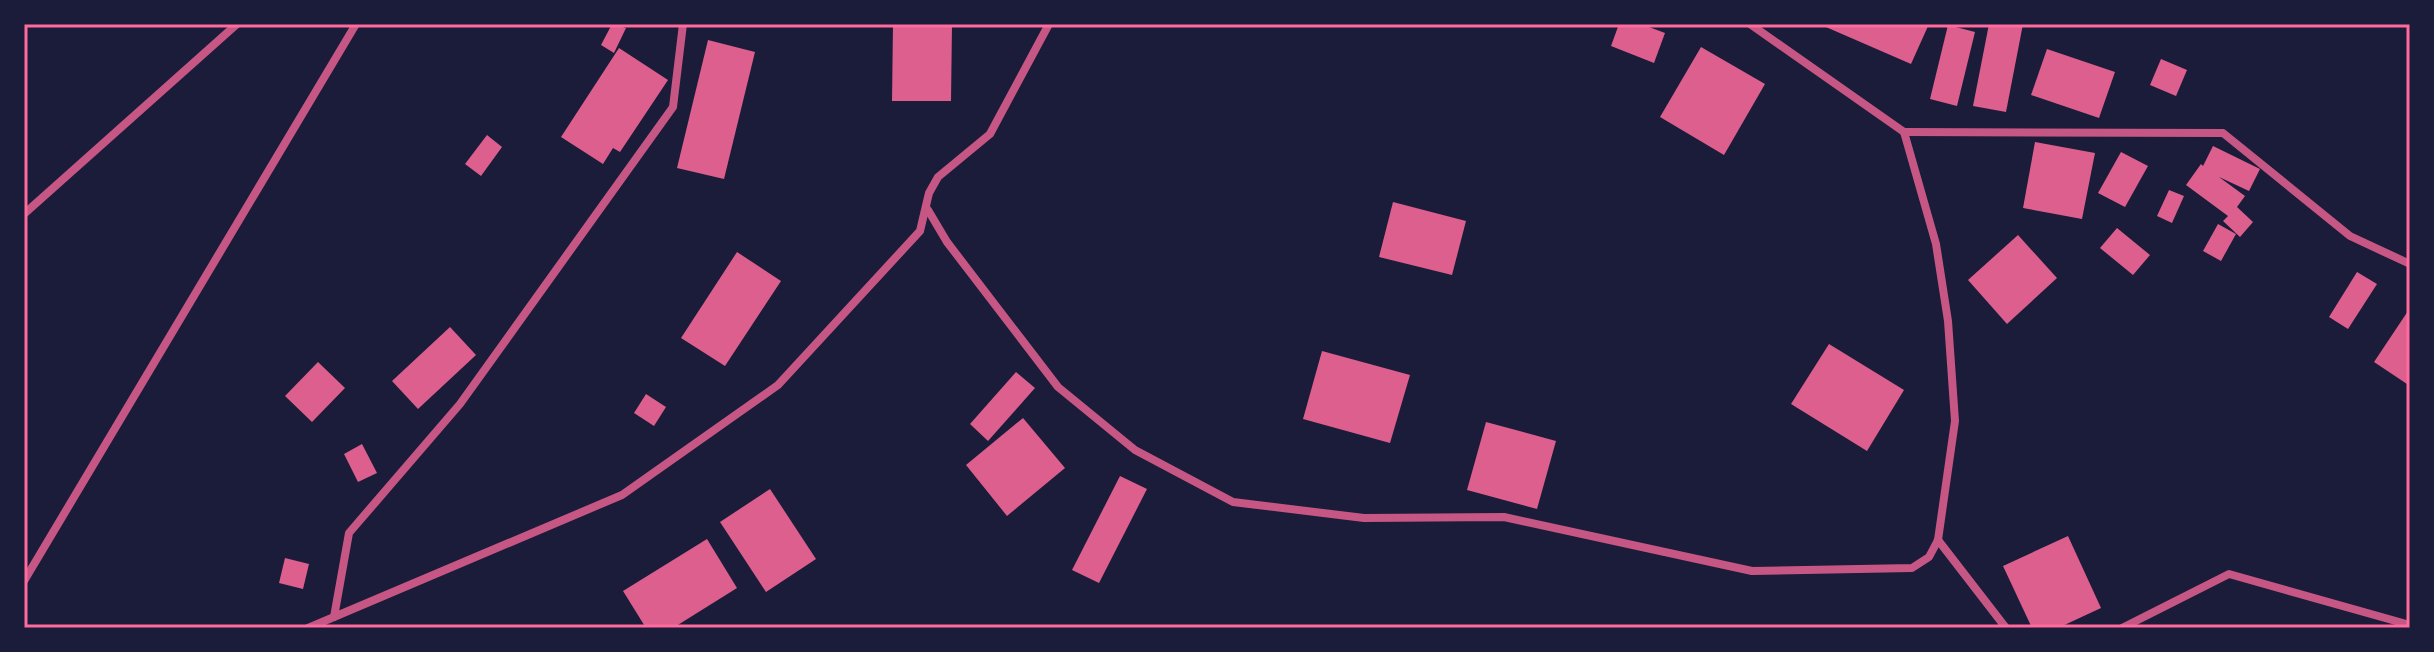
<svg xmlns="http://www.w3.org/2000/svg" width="2434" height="652" font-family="Barlow,sans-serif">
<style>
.building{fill:#dd5f8e}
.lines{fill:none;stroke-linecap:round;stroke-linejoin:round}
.minor{stroke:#c65784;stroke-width:8}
.neatline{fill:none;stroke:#ff6b9d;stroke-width:3}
</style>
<rect width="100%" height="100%" fill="#1b1b3a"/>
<g class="building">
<polygon points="612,24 626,28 614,53 601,45"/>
<polygon points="893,24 952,24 951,101 892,101"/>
<polygon points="1619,24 1641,24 1665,33 1654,63 1611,46"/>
<polygon points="1819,24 1929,24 1911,64"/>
<polygon points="1989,24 2023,24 2006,112 1973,106"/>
<polygon points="1948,25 1975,32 1957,106 1930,99"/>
<polygon points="708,40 755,52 724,179 677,168"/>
<polygon points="1701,47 1765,84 1724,155 1660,117"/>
<polygon points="619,48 668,80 620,152 613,148 603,164 561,137"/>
<polygon points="2047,49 2115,72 2099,118 2031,95"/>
<polygon points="2161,59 2187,70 2176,96 2150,85"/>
<polygon points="487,135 502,147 481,176 465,164"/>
<polygon points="2035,142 2095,153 2082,219 2023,208"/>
<polygon points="2213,146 2260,169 2249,191 2219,177 2245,196 2237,207 2253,222 2240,237 2223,221 2228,216 2186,185 2201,164 2203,166"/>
<polygon points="2121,152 2148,166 2125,207 2098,193"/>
<polygon points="2169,190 2184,196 2172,223 2157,216"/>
<polygon points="1393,202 1466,221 1452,275 1379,257"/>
<polygon points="2218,224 2236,234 2221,261 2203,251"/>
<polygon points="2117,228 2150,255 2133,275 2100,248"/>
<polygon points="2018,235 2057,278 2007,324 1968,280"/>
<polygon points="737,252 781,281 725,366 681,338"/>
<polygon points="2357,272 2377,284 2348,329 2329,317"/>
<polygon points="2410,308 2410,386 2374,362"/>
<polygon points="450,327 476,355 418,409 392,381"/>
<polygon points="1829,344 1904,390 1867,451 1791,404"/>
<polygon points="1322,351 1410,375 1390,443 1303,419"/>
<polygon points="318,362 345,388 312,422 285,396"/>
<polygon points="1016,372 1035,388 988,441 970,424"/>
<polygon points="646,394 666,407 654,426 634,413"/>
<polygon points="1023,418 1065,468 1007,516 966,465"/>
<polygon points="1486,422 1556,441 1537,509 1467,490"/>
<polygon points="362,444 377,473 358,482 344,454"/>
<polygon points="1120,476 1147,489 1099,583 1072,570"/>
<polygon points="770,489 816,559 766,592 720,522"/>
<polygon points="2068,536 2101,608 2058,628 2032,628 2003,566"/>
<polygon points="707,539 737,588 673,628 646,628 623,591"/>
<polygon points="285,558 309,564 303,589 279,583"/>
</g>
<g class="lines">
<g class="minor">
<polyline points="683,24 673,107 460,404 349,533 334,617 622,495 778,385 920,231 929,193 938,177 990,134 1049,24"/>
<polyline points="1904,132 2223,133 2350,236 2410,264"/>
<polyline points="928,210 947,242 1058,387 1135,450 1233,502 1364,518 1504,517 1752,571 1912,568 1929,557 1938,540 1955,421 1948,321 1936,244 1904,132 1750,24"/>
<polyline points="24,214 237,24"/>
<polyline points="1938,540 2006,628"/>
<polyline points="24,581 356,24"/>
<polyline points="308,628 334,617"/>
<polyline points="2122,628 2229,574 2410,625"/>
</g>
</g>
<rect width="2434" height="652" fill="none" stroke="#1b1b3a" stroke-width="52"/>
<rect x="26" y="26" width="2382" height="600" class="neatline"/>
</svg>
